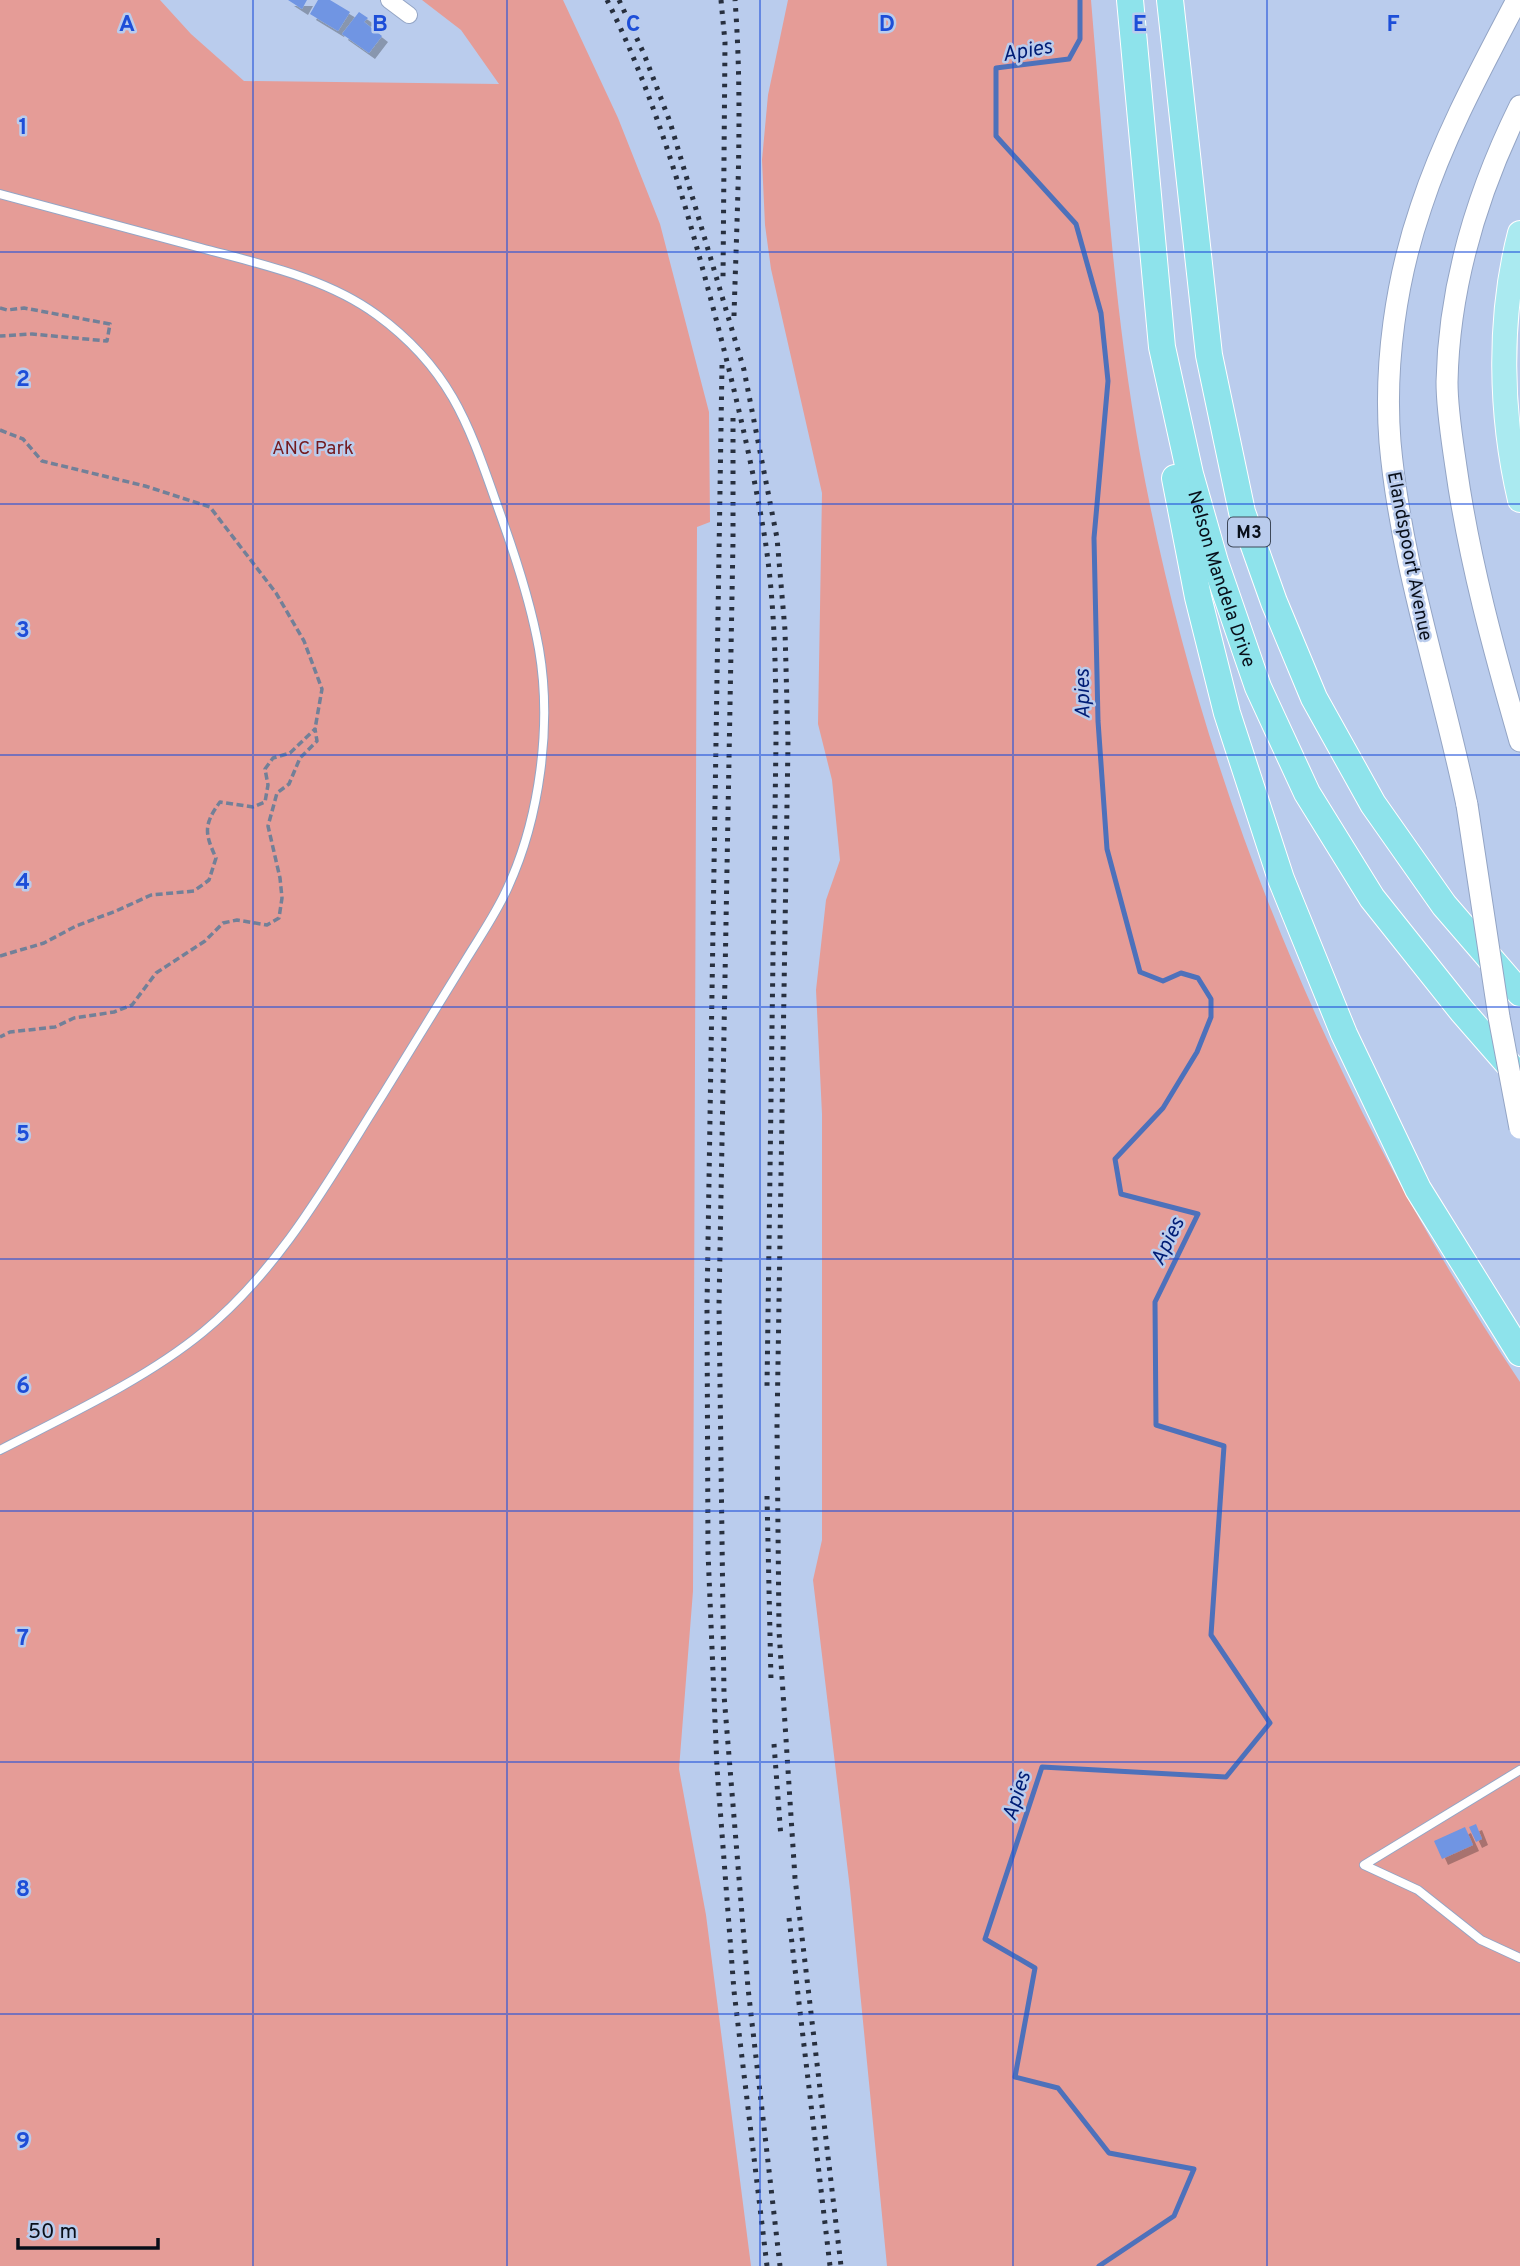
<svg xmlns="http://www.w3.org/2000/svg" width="1520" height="2266" font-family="Overpass,sans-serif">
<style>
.green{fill:#e59c97}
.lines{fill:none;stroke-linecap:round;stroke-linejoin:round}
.stream{stroke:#4d71bb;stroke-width:5}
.building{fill:#6f95e3;filter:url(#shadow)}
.service-casing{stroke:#94a5c5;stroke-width:10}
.minor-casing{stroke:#94a5c5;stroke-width:18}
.secondary-casing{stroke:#94a5c5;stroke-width:23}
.primary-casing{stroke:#fff;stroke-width:26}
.trunk-casing{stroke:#fff;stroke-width:28}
.path{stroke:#728098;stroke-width:3.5;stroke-dasharray:7 3.5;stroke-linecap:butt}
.service{stroke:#fff;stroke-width:8}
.minor{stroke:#fff;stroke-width:16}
.secondary{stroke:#fff;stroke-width:21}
.primary{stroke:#aaeaf0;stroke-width:24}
.trunk{stroke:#8ee3eb;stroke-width:26}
.rail{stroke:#272f3e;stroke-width:5;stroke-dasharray:3.5 7;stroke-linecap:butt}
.secondary-bridge-casing{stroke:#94a5c5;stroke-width:23;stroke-linecap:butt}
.secondary-bridge{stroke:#fff;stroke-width:21}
.grid{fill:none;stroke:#1d4ed8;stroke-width:2;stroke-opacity:0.55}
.labels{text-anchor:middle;stroke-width:5;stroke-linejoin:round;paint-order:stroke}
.shield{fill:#bacced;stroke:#3e4859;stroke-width:2}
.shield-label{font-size:18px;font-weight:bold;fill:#090f1a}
.park-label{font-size:19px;fill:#731a1e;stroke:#bacced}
.street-label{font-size:19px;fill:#090f1a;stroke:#bacced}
.water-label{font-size:21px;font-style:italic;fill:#001d76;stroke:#bacced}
.grid-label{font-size:23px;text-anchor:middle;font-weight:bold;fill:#1d4ed8;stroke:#bacced;stroke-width:5;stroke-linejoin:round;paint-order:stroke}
</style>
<defs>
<filter id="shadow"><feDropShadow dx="6" dy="6" stdDeviation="0" flood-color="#0004"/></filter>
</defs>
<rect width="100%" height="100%" fill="#bacced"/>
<g class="green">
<polygon points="0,0 160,0 191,34 244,81 499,84 461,30 422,0 563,0 618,118 660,224 709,412 710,522 697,527 693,1591 679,1769 706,1915 751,2266 0,2266"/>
<path d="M788,0H1091C1104,152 1113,304 1140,454C1201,787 1332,1101 1520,1382V2266H887L850,1889L813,1580L822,1540V1114L816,990L826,900L840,860L832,780L818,724L822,493L771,269L765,225L762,160L768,95Z"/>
</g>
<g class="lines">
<polyline class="stream" points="1080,0 1080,39 1069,59 996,68 996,136 1076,224 1101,313 1108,381 1094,538 1098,721 1107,849 1140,972 1163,981 1181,973 1198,978 1211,999 1211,1017 1197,1052 1163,1108 1115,1159 1121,1194 1198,1214 1155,1302 1156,1425 1224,1446 1211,1635 1270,1723 1226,1777 1042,1767 985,1939 1035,1968 1015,2077 1058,2088 1109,2153 1194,2169 1174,2216 1099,2266"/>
</g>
<g class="building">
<polygon points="288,0 307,0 302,9"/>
<polygon points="318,0 330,0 350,12 338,31 310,14"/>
<polygon points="359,12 368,18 364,22 382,36 369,53 342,34"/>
<polygon points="1476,1824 1482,1839 1476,1842 1469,1827"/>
<polygon points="1465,1827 1473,1845 1442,1859 1434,1841"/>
</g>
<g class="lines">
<defs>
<g id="service">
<path d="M0,194C67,212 134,230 201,248C260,264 327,278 377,315C455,372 471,432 502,519C517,561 531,604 539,649C552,725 540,817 508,887C497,912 481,935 467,958C439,1004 410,1050 382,1096C329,1180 281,1268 203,1332C146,1379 66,1416 0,1450"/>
<polyline points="1520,1770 1364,1865 1418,1890 1481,1940 1520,1958"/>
</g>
<polyline id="minor" points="389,0 409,15"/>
<g id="secondary">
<path d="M1520,106C1477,193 1449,284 1447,382C1447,410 1452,439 1456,467C1469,560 1494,651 1520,741"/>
<path d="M1467,805C1442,684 1401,566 1390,442C1384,365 1396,280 1421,207C1445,134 1482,67 1517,0"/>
</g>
<path id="primary" d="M1520,233C1498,318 1500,415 1520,500"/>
<g id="trunk">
<path id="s1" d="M1130,0L1162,347L1190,474L1215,562L1258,687L1307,793L1372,898L1462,1011L1517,1074"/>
<polyline points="1170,0 1209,355 1242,512 1274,602 1314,698 1373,804 1444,905 1520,993"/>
<polyline points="1175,478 1198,597 1227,713 1281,879 1344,1034 1418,1189 1520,1353"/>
</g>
</defs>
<use href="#service" class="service-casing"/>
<use href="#minor" class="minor-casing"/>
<use href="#secondary" class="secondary-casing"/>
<use href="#primary" class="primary-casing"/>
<use href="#trunk" class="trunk-casing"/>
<g class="path">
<polyline points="0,308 7,310 24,308 110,324 107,341 32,334 0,336"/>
<polyline points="0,430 23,439 42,461 145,486 210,507 276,593 304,641 322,689 315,729"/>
<path d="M0,956L44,943L76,926L116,911L151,895L194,891L209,880L216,858C205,834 203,825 220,802L253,807L265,802L268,785L265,769L273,758L290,753L315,729L317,741L300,758L289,784L277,793L268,826L280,878L282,898L279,918L267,925L237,920L223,923L205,941L156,973L132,1005L114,1012L74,1018L55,1027L10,1032L0,1037"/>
</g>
<use href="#service" class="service"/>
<use href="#minor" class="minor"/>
<use href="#secondary" class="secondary"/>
<use href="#primary" class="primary"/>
<use href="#trunk" class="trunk"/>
<g class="rail">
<path d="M607,0C650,86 678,178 703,270C727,359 750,449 765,539C775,605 776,674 776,741L767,1387"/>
<polyline points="619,0 644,54 670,122 744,370 777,538 785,630 788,743 777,1426 779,1631 795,1878 841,2266"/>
<polyline points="721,0 725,42 723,278"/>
<path d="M734,316C737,211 743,105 735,0"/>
<polyline points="722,365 707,1306 708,1552 717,1768 734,1991 767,2266"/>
<polyline points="733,418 733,541 719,1305 724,1695 748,1988 780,2266"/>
<polyline points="767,1496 771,1681"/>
<polyline points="774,1744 781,1838"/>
<polyline points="789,1918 830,2266"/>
</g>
<defs>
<polyline id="secondary-bridge" points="1467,805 1499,1017 1520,1128"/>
</defs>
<use href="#secondary-bridge" class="secondary-bridge-casing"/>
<use href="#secondary-bridge" class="secondary-bridge"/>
</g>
<path class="grid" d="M253,0V2266M507,0V2266M760,0V2266M1013,0V2266M1267,0V2266M0,252H1520M0,504H1520M0,755H1520M0,1007H1520M0,1259H1520M0,1511H1520M0,1762H1520M0,2014H1520"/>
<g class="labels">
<rect class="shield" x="1228" y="517.5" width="42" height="29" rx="5"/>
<g class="shield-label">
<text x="1249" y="538">M3</text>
</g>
<g class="park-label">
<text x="313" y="454">ANC Park</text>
</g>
<g class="street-label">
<text transform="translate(1411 556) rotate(79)" y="7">Elandspoort Avenue</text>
<text dy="7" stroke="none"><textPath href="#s1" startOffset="588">Nelson Mandela Drive</textPath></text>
</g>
<g class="water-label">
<text transform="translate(1027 50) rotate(-10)" y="7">Apies</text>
<text transform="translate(1082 694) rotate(-91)" y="7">Apies</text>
<text transform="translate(1167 1241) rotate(-64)" y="7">Apies</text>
<text transform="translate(1016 1796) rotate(-72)" y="7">Apies</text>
</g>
</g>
<g class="grid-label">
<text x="127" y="31">A</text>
<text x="380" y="31">B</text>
<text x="633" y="31">C</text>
<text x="887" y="31">D</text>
<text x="1140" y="31">E</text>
<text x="1393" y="31">F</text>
<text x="23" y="134">1</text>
<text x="23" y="386">2</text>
<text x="23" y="637">3</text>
<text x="23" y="889">4</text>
<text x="23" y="1141">5</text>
<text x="23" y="1393">6</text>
<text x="23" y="1645">7</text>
<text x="23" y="1896">8</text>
<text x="23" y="2148">9</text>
</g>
<path d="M18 2238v10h140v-10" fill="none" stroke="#090f1a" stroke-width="3.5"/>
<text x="28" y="2238" font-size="21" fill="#090f1a" stroke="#bacced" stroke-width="5" paint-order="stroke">50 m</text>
</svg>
